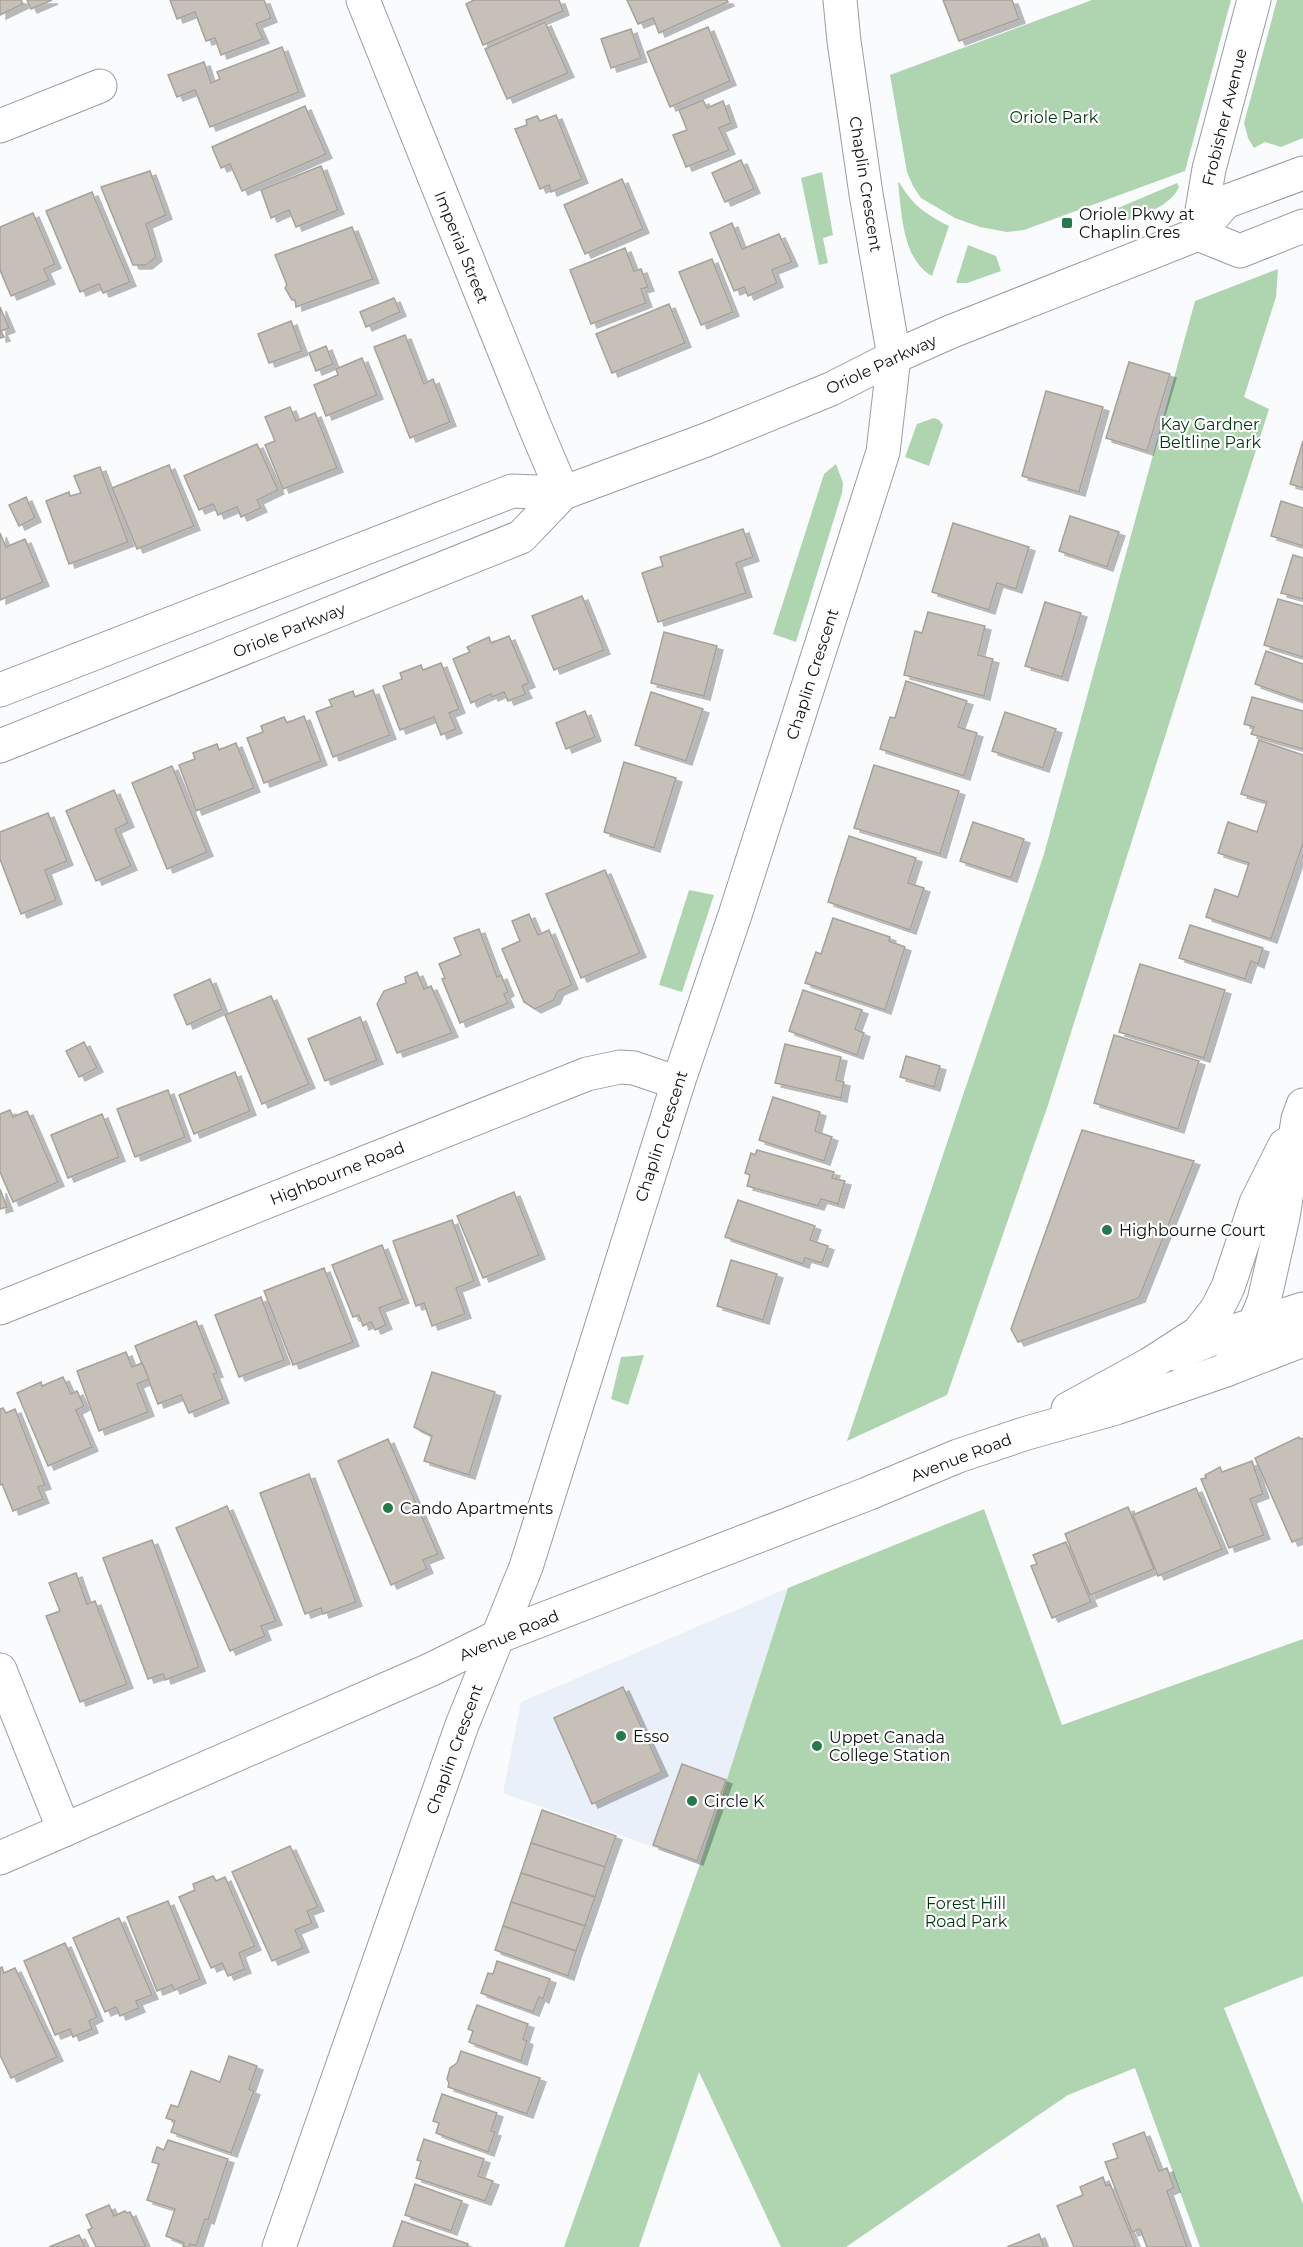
<svg xmlns="http://www.w3.org/2000/svg" width="1303" height="2247" font-family="Montserrat,sans-serif">
<style>
.built{fill:#eaf0f9}
.green{fill:#aed5b0}
.building{fill:#c6c0b8;stroke:#a7a199;stroke-width:1.5;filter:url(#shadow)}
.lines{fill:none;stroke-linecap:round;stroke-linejoin:round}
.street-casing{stroke:#979da5;stroke-width:35}
.secondary-casing{stroke:#979da5;stroke-width:35}
.street{stroke:#fff;stroke-width:33}
.secondary{stroke:#fff;stroke-width:33}
.poi-dot{fill:#27784a;stroke:#fff;stroke-width:2}
.labels{text-anchor:middle;stroke-width:4.5;stroke-linejoin:round;paint-order:stroke}
.park-label{font-size:16px;fill:#02360f;stroke:#fff}
.street-label{font-size:16px;fill:#0e1013;stroke:#fff}
.poi-label{font-size:16px;fill:#0e1013;stroke:#fff;text-anchor:start}
</style>
<defs>
<filter id="shadow"><feDropShadow dx="6" dy="4" stdDeviation="0" flood-color="#0004"/></filter>
</defs>
<rect width="100%" height="100%" fill="#fafbfd"/>
<polygon class="built" points="788,1588 700,1864 503,1793 521,1702"/>
<g class="green">
<polygon points="1092,0 1231,0 1185,171 1024,230 1007,232 980,227 955,218 921,198 913,186 907,172 890,75"/>
<polygon points="1277,0 1303,0 1303,138 1281,147 1265,142 1254,148 1248,138 1244,123"/>
<polygon points="822,172 833,235 823,238 828,263 819,265 801,178"/>
<path d="M899,182C912,205 927,215 949,226L932,276C902,259 902,214 898,183Z"/>
<path d="M1177,183L1179,187C1169,208 1144,213 1124,222L1118,208Z"/>
<polygon points="968,245 996,256 1001,271 967,283 956,283"/>
<polygon points="1278,269 1276,297 1244,397 1269,409 1048,1105 947,1395 847,1441 1044,854 1195,301"/>
<polygon points="934,418 939,420 943,425 929,466 905,457 917,424"/>
<polygon points="836,464 843,483 842,493 796,642 773,634 824,474"/>
<polygon points="689,890 714,895 682,992 659,985"/>
<polygon points="644,1355 628,1405 611,1399 621,1357"/>
<polygon points="984,1509 1062,1725 1303,1639 1303,1976 1224,2008 1303,2204 1303,2247 1200,2247 1135,2068 1068,2095 846,2247 781,2247 699,2072 639,2247 564,2247 700,1864 788,1588"/>
</g>
<g class="building">
<polygon points="0,0 21,0 23,4 0,15"/>
<polygon points="27,0 52,0 31,9"/>
<polygon points="170,0 264,0 271,18 256,24 263,39 221,55 215,38 206,41 195,12 177,19"/>
<polygon points="474,0 559,0 563,11 483,45 466,4"/>
<polygon points="627,0 727,0 728,2 659,33 653,18 638,24"/>
<polygon points="943,0 1012,0 1019,19 959,41"/>
<polygon points="545,22 568,73 507,99 485,49"/>
<polygon points="708,27 730,81 670,107 647,52"/>
<polygon points="631,29 641,58 611,68 601,39"/>
<polygon points="282,47 299,92 210,127 195,90 177,97 168,75 204,62 211,83 220,79 217,72"/>
<polygon points="703,100 707,108 723,101 731,123 719,128 729,150 686,167 673,135 687,130 679,110"/>
<polygon points="305,106 326,154 242,191 230,164 221,168 212,147"/>
<polygon points="556,115 582,179 551,192 549,185 540,189 515,129 527,125 526,120 537,116 540,121"/>
<polygon points="741,160 754,189 725,202 712,173"/>
<polygon points="321,166 338,210 296,227 289,210 271,218 261,190"/>
<polygon points="150,171 166,215 146,224 156,257 146,265 133,265 101,187"/>
<polygon points="622,179 643,229 585,254 564,205"/>
<polygon points="92,192 130,282 103,293 99,284 80,292 46,211"/>
<polygon points="33,213 55,264 44,269 49,280 11,296 0,270 0,227"/>
<polygon points="732,223 742,249 779,234 792,262 772,270 777,283 748,296 744,287 734,291 710,233"/>
<polygon points="352,227 373,279 296,307 295,300 292,300 285,288 287,285 275,255"/>
<polygon points="625,248 634,271 641,269 648,287 641,289 646,303 591,324 570,270"/>
<polygon points="712,259 733,312 701,325 679,272"/>
<polygon points="394,298 400,312 366,327 360,312"/>
<polygon points="669,304 685,343 612,373 596,334"/>
<polygon points="0,307 9,328 1,331 4,337 0,338"/>
<polygon points="291,321 302,351 269,363 258,334"/>
<polygon points="405,335 424,384 433,379 450,422 410,438 374,347"/>
<polygon points="326,346 333,364 316,371 309,353"/>
<polygon points="362,358 377,395 326,416 314,385 338,375 336,369"/>
<polygon points="1129,362 1170,374 1147,451 1106,438"/>
<polygon points="1046,391 1103,407 1079,492 1022,476"/>
<polygon points="290,407 296,421 315,413 337,468 283,489 265,445 275,441 265,417"/>
<polygon points="1303,441 1303,488 1290,484"/>
<polygon points="257,444 278,490 257,500 261,508 241,517 237,507 218,515 213,504 199,510 184,476"/>
<polygon points="169,465 194,526 137,549 112,488"/>
<polygon points="100,467 128,542 69,564 46,501 69,492 70,496 81,493 74,476"/>
<polygon points="26,497 35,518 19,526 9,505"/>
<polygon points="1281,501 1303,508 1303,546 1271,536"/>
<polygon points="1070,516 1119,532 1107,567 1059,551"/>
<polygon points="953,523 1029,547 1016,589 997,583 989,610 932,592"/>
<polygon points="743,529 753,557 736,563 746,593 658,622 642,573 663,566 660,557"/>
<polygon points="0,533 6,547 25,539 43,582 0,600"/>
<polygon points="1293,555 1303,558 1303,599 1281,593"/>
<polygon points="582,596 604,650 554,670 532,616"/>
<polygon points="1278,599 1303,606 1303,657 1264,645"/>
<polygon points="1045,602 1081,613 1062,677 1025,666"/>
<polygon points="928,612 985,626 978,655 993,659 984,696 904,675 915,631 922,633"/>
<polygon points="664,632 717,646 704,696 651,683"/>
<polygon points="509,636 529,683 522,686 526,694 508,701 504,692 492,697 491,694 471,703 453,659 470,652 467,647 489,637 491,643"/>
<polygon points="1266,651 1303,664 1303,701 1255,684"/>
<polygon points="441,663 459,709 449,713 456,729 441,735 434,717 400,730 383,686 402,679 400,673 421,665 423,670"/>
<polygon points="906,681 967,701 958,727 977,733 964,776 880,749 890,717 895,718"/>
<polygon points="373,690 390,735 333,757 316,712 332,706 329,700 353,691 355,697"/>
<polygon points="651,692 703,709 686,761 635,745"/>
<polygon points="1252,697 1303,711 1303,749 1251,734 1254,727 1244,724"/>
<polygon points="585,711 595,737 566,749 556,723"/>
<polygon points="1005,712 1056,729 1043,768 992,751"/>
<polygon points="304,716 321,761 264,783 247,738 263,732 261,726 284,717 287,723"/>
<polygon points="1259,740 1303,755 1303,843 1271,939 1206,917 1215,889 1238,897 1249,863 1218,853 1228,822 1257,832 1267,802 1241,794"/>
<polygon points="236,743 254,788 196,811 179,765 195,759 193,753 217,744 219,750"/>
<polygon points="624,762 676,778 654,848 604,832"/>
<polygon points="874,765 959,791 940,854 854,828"/>
<polygon points="172,766 207,852 167,869 132,783"/>
<polygon points="114,790 128,823 115,829 131,866 96,881 66,811"/>
<polygon points="48,813 67,861 45,870 56,900 21,914 0,859 0,832"/>
<polygon points="973,822 1024,839 1011,878 960,861"/>
<polygon points="849,836 916,858 908,883 924,888 910,930 828,902"/>
<polygon points="605,870 640,953 581,978 546,894"/>
<polygon points="529,914 538,935 549,930 572,985 558,991 554,1000 535,1009 524,1002 502,949 520,941 512,921"/>
<polygon points="833,918 890,937 889,941 905,947 885,1010 805,983 816,952 821,954"/>
<polygon points="1190,925 1263,948 1258,964 1251,961 1245,979 1179,958"/>
<polygon points="479,929 497,977 501,975 508,992 504,994 508,1003 460,1023 442,979 445,978 439,964 461,955 454,938"/>
<polygon points="1140,964 1225,990 1204,1058 1119,1032"/>
<polygon points="417,972 424,989 431,986 452,1033 397,1053 377,1004 384,991 406,983 405,977"/>
<polygon points="210,979 222,1009 187,1025 174,995"/>
<polygon points="803,990 862,1010 855,1029 864,1033 857,1055 789,1031"/>
<polygon points="271,996 309,1084 262,1104 225,1015"/>
<polygon points="360,1017 377,1060 325,1081 308,1039"/>
<polygon points="1114,1035 1199,1061 1178,1129 1094,1103"/>
<polygon points="84,1042 97,1068 79,1077 66,1051"/>
<polygon points="785,1044 841,1057 836,1080 844,1082 841,1098 775,1083"/>
<polygon points="906,1056 940,1066 934,1087 900,1077"/>
<polygon points="235,1072 250,1111 194,1134 179,1095"/>
<polygon points="168,1090 185,1137 135,1157 117,1109"/>
<polygon points="773,1097 820,1112 815,1131 832,1137 824,1161 759,1140"/>
<polygon points="10,1110 13,1117 27,1111 58,1182 13,1202 0,1172 0,1114"/>
<polygon points="102,1114 119,1157 68,1178 51,1135"/>
<polygon points="1082,1130 1194,1161 1139,1298 1018,1342 1011,1329"/>
<polygon points="757,1150 834,1172 832,1178 845,1181 838,1204 821,1199 818,1206 747,1186 750,1175 745,1173 751,1153 755,1155"/>
<polygon points="0,1189 7,1207 0,1209"/>
<polygon points="514,1192 539,1255 483,1278 457,1216"/>
<polygon points="738,1200 815,1226 810,1240 828,1246 822,1263 805,1258 803,1264 725,1237"/>
<polygon points="452,1220 474,1281 456,1288 465,1314 432,1326 424,1303 416,1306 393,1241"/>
<polygon points="382,1245 403,1299 379,1308 386,1325 375,1330 371,1322 363,1326 359,1315 353,1317 332,1265"/>
<polygon points="731,1260 777,1274 763,1320 717,1306"/>
<polygon points="324,1268 353,1342 293,1365 264,1291"/>
<polygon points="261,1297 284,1360 239,1377 215,1315"/>
<polygon points="196,1321 217,1373 213,1374 223,1399 189,1413 181,1395 158,1404 135,1346"/>
<polygon points="126,1352 132,1367 142,1363 149,1379 137,1384 148,1412 99,1431 77,1371"/>
<polygon points="432,1372 495,1392 469,1475 424,1461 432,1436 414,1427"/>
<polygon points="63,1377 71,1394 77,1391 84,1406 76,1410 92,1447 48,1466 17,1393 41,1382 42,1386"/>
<polygon points="3,1408 6,1413 15,1409 45,1485 38,1487 43,1499 13,1511 2,1484 0,1485 0,1409"/>
<polygon points="1299,1437 1300,1439 1303,1438 1303,1538 1292,1542 1255,1458"/>
<polygon points="388,1439 438,1554 423,1560 427,1569 391,1585 338,1461"/>
<polygon points="1252,1461 1263,1494 1250,1499 1264,1535 1229,1548 1201,1479 1206,1478 1205,1475 1220,1467 1222,1472"/>
<polygon points="309,1474 356,1602 323,1614 321,1608 305,1614 260,1493"/>
<polygon points="1196,1488 1222,1549 1158,1576 1133,1515"/>
<polygon points="227,1506 276,1621 261,1626 265,1636 230,1651 176,1528"/>
<polygon points="1128,1507 1154,1569 1090,1595 1065,1534"/>
<polygon points="152,1540 199,1667 165,1680 163,1674 148,1679 103,1558"/>
<polygon points="1066,1542 1091,1602 1052,1618 1031,1566 1037,1564 1033,1555"/>
<polygon points="76,1573 87,1604 95,1601 127,1684 80,1702 46,1616 60,1611 49,1583"/>
<polygon points="623,1687 662,1772 592,1804 554,1718"/>
<polygon points="682,1764 726,1780 697,1861 653,1845"/>
<polygon points="542,1810 616,1836 605,1867 531,1843"/>
<polygon points="531,1843 605,1867 595,1897 521,1873"/>
<polygon points="290,1846 318,1907 307,1911 312,1923 295,1930 303,1948 272,1961 232,1872"/>
<polygon points="521,1873 595,1897 585,1926 511,1902"/>
<polygon points="213,1876 216,1881 225,1877 255,1946 239,1953 245,1969 228,1976 222,1963 211,1968 179,1897 195,1890 193,1884"/>
<polygon points="168,1901 200,1979 174,1990 172,1985 157,1991 127,1917"/>
<polygon points="511,1902 585,1926 576,1951 503,1926"/>
<polygon points="119,1918 152,1995 136,2001 139,2008 120,2016 116,2007 105,2012 73,1938"/>
<polygon points="503,1926 576,1951 568,1976 495,1950"/>
<polygon points="65,1943 97,2017 89,2021 92,2029 73,2037 70,2029 55,2035 24,1961"/>
<polygon points="497,1961 550,1979 543,1999 539,1997 533,2012 481,1993 488,1973 493,1974"/>
<polygon points="2,1967 4,1973 15,1968 57,2057 11,2078 0,2055 0,1968"/>
<polygon points="477,2005 528,2024 523,2039 527,2041 521,2061 469,2042 473,2031 468,2029"/>
<polygon points="461,2051 540,2078 527,2114 448,2087 449,2083 447,2079 450,2068 457,2063"/>
<polygon points="229,2056 257,2066 249,2089 254,2091 231,2153 171,2132 175,2121 166,2118 171,2105 178,2107 191,2071 220,2082"/>
<polygon points="442,2094 497,2113 491,2131 495,2132 488,2152 436,2133 439,2123 433,2121"/>
<polygon points="1144,2132 1159,2171 1167,2168 1174,2188 1167,2191 1187,2247 1147,2247 1140,2229 1132,2232 1105,2162 1118,2158 1113,2144"/>
<polygon points="424,2139 484,2159 478,2176 493,2181 485,2201 416,2178 421,2161 417,2160"/>
<polygon points="168,2140 228,2159 208,2220 205,2219 196,2246 190,2244 189,2247 183,2247 184,2243 166,2236 175,2209 147,2200 159,2164 152,2162 157,2147 164,2150"/>
<polygon points="1103,2177 1106,2186 1110,2184 1136,2247 1074,2247 1057,2206 1083,2195 1080,2187"/>
<polygon points="415,2184 462,2201 451,2231 405,2215"/>
<polygon points="109,2205 114,2216 125,2211 127,2213 130,2212 146,2247 96,2247 88,2230 92,2228 86,2215"/>
<polygon points="402,2221 468,2244 467,2247 393,2247"/>
<polygon points="1039,2234 1044,2247 1007,2247"/>
<polygon points="79,2235 85,2247 49,2247"/>
</g>
<g class="lines">
<defs>
<g id="street">
<polyline points="363,0 535,427 563,493"/>
<polyline points="0,126 100,86"/>
<polyline points="1198,234 1209,169 1254,0"/>
<polyline points="0,1308 587,1074 620,1067 634,1068 678,1083"/>
<polyline points="1175,1354 1222,1335 1303,1309"/>
<polyline points="1226,1370 1303,1340"/>
<polyline points="0,1670 64,1830"/>
</g>
<g id="secondary">
<polyline points="1198,234 1240,251 1303,226"/>
<polyline points="0,690 512,491 563,493 706,440 831,389 894,357 950,332 1198,234 1225,202 1303,173"/>
<polyline points="0,746 521,537 563,493"/>
<polyline points="1068,1409 1150,1364 1198,1333 1217,1309 1228,1287 1256,1203 1285,1145"/>
<polyline points="0,1858 432,1669 497,1637 867,1494 958,1456 1027,1433 1116,1408 1226,1370 1246,1345 1264,1301 1283,1217 1298,1119 1303,1105"/>
<polyline points="279,2247 462,1725 526,1567 678,1083 735,915 883,452 894,357 866,194 844,41 840,0"/>
</g>
</defs>
<use href="#street" class="street-casing"/>
<use href="#secondary" class="secondary-casing"/>
<use href="#street" class="street"/>
<use href="#secondary" class="secondary"/>
</g>
<g class="poi-dot">
<rect x="1061" y="217" width="12" height="12" rx="3"/>
<circle cx="1107" cy="1230" r="6"/>
<circle cx="388" cy="1508" r="6"/>
<circle cx="621" cy="1736" r="6"/>
<circle cx="817" cy="1746" r="6"/>
<circle cx="692" cy="1801" r="6"/>
</g>
<g class="labels">
<g class="park-label">
<text x="1054" y="123">Oriole Park</text>
<text x="1210" y="430">Kay Gardner<tspan x="1210" dy="18">Beltline Park</tspan></text>
<text x="966" y="1909">Forest Hill<tspan x="966" dy="18">Road Park</tspan></text>
</g>
<g class="street-label">
<text transform="translate(1224 117) rotate(-76)" y="6">Frobisher Avenue</text>
<text transform="translate(866 184) rotate(81)" y="6">Chaplin Crescent</text>
<text transform="translate(462 247) rotate(68)" y="6">Imperial Street</text>
<text transform="translate(881 364) rotate(-25)" y="6">Oriole Parkway</text>
<text transform="translate(289 630) rotate(-22)" y="6">Oriole Parkway</text>
<text transform="translate(812 674) rotate(-72)" y="6">Chaplin Crescent</text>
<text transform="translate(661 1136) rotate(-72)" y="6">Chaplin Crescent</text>
<text transform="translate(337 1173) rotate(-22)" y="6">Highbourne Road</text>
<text transform="translate(961 1457) rotate(-21)" y="6">Avenue Road</text>
<text transform="translate(509 1635) rotate(-23)" y="6">Avenue Road</text>
<text transform="translate(454 1749) rotate(-70)" y="6">Chaplin Crescent</text>
</g>
<g class="poi-label">
<text x="1079" y="220">Oriole Pkwy at<tspan x="1079" dy="18">Chaplin Cres</tspan></text>
<text x="1119" y="1236">Highbourne Court</text>
<text x="400" y="1514">Cando Apartments</text>
<text x="633" y="1742">Esso</text>
<text x="829" y="1743">Uppet Canada<tspan x="829" dy="18">College Station</tspan></text>
<text x="704" y="1807">Circle K</text>
</g>
</g>
</svg>
